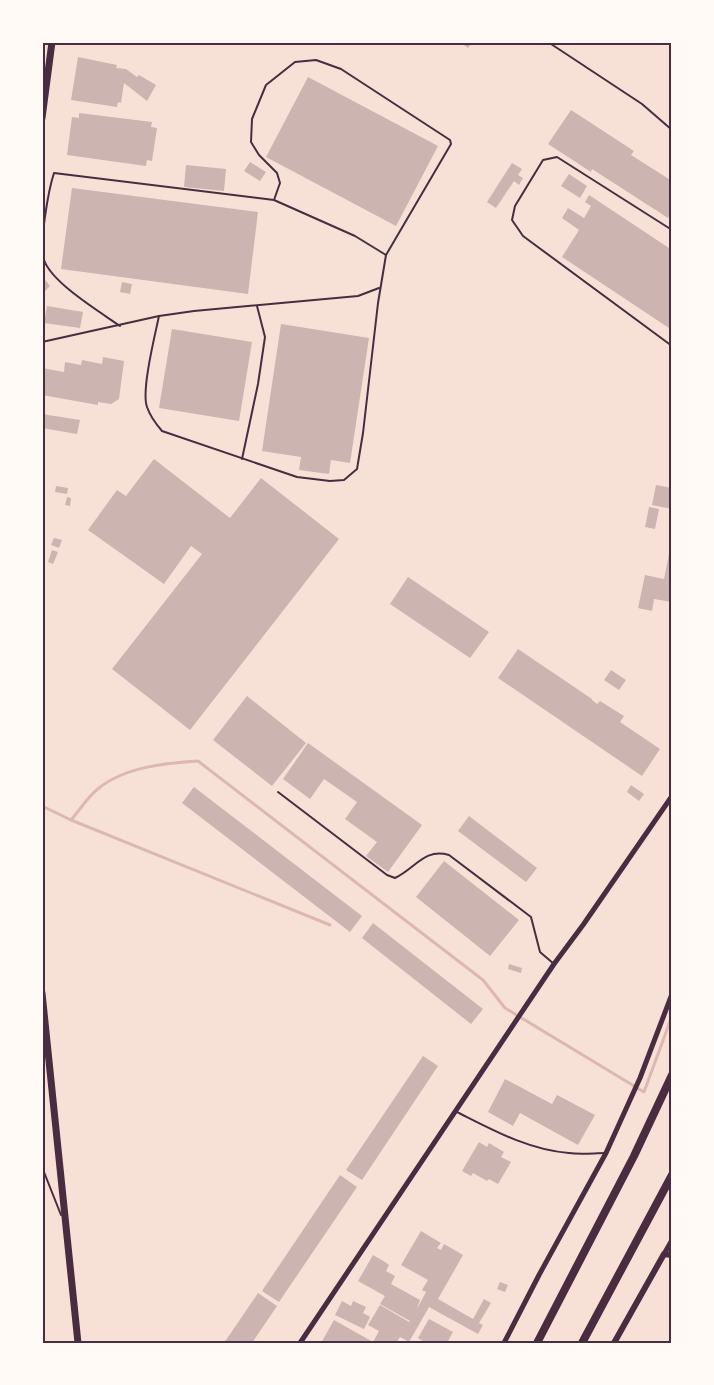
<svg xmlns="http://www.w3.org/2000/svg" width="714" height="1385" font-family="Merriweather,serif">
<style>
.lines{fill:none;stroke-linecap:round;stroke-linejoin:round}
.stream{stroke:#dcb8b0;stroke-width:3}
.building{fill:#ccb4b1}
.service{stroke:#4a2c40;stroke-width:2}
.minor{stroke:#4a2c40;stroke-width:5}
.tertiary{stroke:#4a2c40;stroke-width:6}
.secondary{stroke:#4a2c40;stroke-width:7}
.trunk{stroke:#4a2c40;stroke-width:8}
.neatline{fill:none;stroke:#4a2c40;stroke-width:2}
</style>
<rect width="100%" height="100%" fill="#f7e1d7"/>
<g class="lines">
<g class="stream">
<path d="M42,806L71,820C80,810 88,796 99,788C125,767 166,763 198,761L483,980L505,1008L644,1092L672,1016"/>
<polyline points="71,820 330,925"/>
</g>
</g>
<g class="building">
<polygon points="460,42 472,42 468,48"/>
<polygon points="78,57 117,65 116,68 126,69 137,77 139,75 156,85 147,101 124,83 121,103 118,102 117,107 71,100"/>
<polygon points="308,77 438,146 396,226 266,157"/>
<polygon points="571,110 634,151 631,155 672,181 672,211 668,218 592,169 591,172 548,144"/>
<polygon points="79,113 152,122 151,127 157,128 152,161 147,160 146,166 67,155 72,117 79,118"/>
<polygon points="250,162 266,172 260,181 244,171"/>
<polygon points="512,163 522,169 518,175 523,178 519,185 514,181 496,208 487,202"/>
<polygon points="186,165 226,169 224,191 184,187"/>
<polygon points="569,174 587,186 580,198 561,186"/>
<polygon points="72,188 258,212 248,294 61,269"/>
<polygon points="589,195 672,250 672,330 562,257 579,230 562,218 568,208 584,218 591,206 585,202"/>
<polygon points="42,276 50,286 45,291 42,287"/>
<polygon points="122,282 132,284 130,294 120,292"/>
<polygon points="47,306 83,312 80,328 44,323"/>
<polygon points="281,324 369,338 350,463 331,460 329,474 299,470 301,457 262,451"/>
<polygon points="172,329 252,342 239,421 159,408"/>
<polygon points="103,357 124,361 119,399 111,404 98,402 98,405 42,395 42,368 64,372 65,362 81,365 82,360 102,364"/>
<polygon points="42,414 80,420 77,434 42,428"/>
<polygon points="154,459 230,518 261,478 339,539 190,730 112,669 202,554 191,546 164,584 88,530 117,490 126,496"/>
<polygon points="656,485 672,488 672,509 652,505"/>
<polygon points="56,486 68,488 67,494 55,492"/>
<polygon points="67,497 71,498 70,506 65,505"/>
<polygon points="649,507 659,509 655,529 645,527"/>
<polygon points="54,538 62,540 59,548 51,545"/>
<polygon points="671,544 672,602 654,599 652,611 638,608 645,575 664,579"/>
<polygon points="52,550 58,552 53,564 48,562"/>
<polygon points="408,577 489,632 470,658 390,604"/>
<polygon points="518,649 592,699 592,700 597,704 600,701 624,716 620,722 660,749 642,776 498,678"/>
<polygon points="611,670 626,680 619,690 604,680"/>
<polygon points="247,696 306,743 272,786 213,740"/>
<polygon points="308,743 422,825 388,872 366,856 377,842 345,819 357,802 324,779 310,799 283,779"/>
<polygon points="631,785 644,794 639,801 627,792"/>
<polygon points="194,787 362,916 350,932 182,803"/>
<polygon points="469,816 537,868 526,882 458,831"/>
<polygon points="444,861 519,920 490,956 416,897"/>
<polygon points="373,923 483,1009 471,1024 362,938"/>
<polygon points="509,964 522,968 521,973 508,969"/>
<polygon points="423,1056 438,1066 362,1180 346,1170"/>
<polygon points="505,1079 552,1104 557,1095 595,1115 578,1145 520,1113 513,1126 488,1112"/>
<polygon points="479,1142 487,1147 489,1143 504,1152 501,1157 511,1162 498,1184 489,1179 487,1181 473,1173 471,1176 462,1171"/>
<polygon points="340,1175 357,1187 279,1302 262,1291"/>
<polygon points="421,1231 441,1243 437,1248 441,1250 444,1244 463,1255 438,1299 473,1319 484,1299 491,1303 479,1323 483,1325 478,1334 429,1307 409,1342 400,1337 396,1343 321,1343 334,1320 373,1342 379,1331 368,1325 380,1305 409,1322 410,1321 380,1304 385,1296 358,1281 373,1255 385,1262 389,1265 386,1271 395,1276 391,1284 420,1300 417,1309 426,1292 422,1290 428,1280 401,1265"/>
<polygon points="500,1282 508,1285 505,1292 497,1289"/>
<polygon points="258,1293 277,1306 252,1343 224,1343"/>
<polygon points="342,1301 351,1306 353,1301 366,1307 363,1313 370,1317 364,1329 335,1315"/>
<polygon points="429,1319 453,1332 447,1343 426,1343 418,1338"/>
</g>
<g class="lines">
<g class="service">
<polyline points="548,42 642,104 672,130"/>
<polyline points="672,230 557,157 543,160 515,206 512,220 523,236 672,346"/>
<path d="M159,316C155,335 141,391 147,407C150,416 156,424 162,431L297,477L330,481L344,480L357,469L363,433L378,303L386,255L451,144L450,140L341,69L316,60L295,62L266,85L252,119L251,142L259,155L277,173L280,183L274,200"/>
<path d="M120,326C100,312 52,283 44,260C38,247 49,188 54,173L274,200L355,236L386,255"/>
<polyline points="42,342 159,316 194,311 358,296 379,288"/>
<polyline points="242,459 258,384 265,337 257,306"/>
<path d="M278,792L387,875L395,878C416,868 424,848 449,855L531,917L540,952L554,964"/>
<path d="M455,1111C491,1129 528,1150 569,1153C581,1155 594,1153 606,1153"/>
<polyline points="42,1167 61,1215"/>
</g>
<g class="minor">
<polyline points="664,1254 672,1240"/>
<polyline points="300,1343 554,964 583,925 672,796"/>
<polyline points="504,1343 539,1275 606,1153 640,1078 672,994"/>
</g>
<polyline class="tertiary" points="614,1343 664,1254 672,1255"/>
<g class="secondary">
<polyline points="42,118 52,42"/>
<polyline points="42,993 78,1343"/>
</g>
<g class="trunk">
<polyline points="537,1343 634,1156 672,1075"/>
<polyline points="582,1343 672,1175"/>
</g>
</g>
<rect width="714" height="1385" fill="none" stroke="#fffaf5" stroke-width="87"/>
<rect x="44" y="44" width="626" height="1298" class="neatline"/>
</svg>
